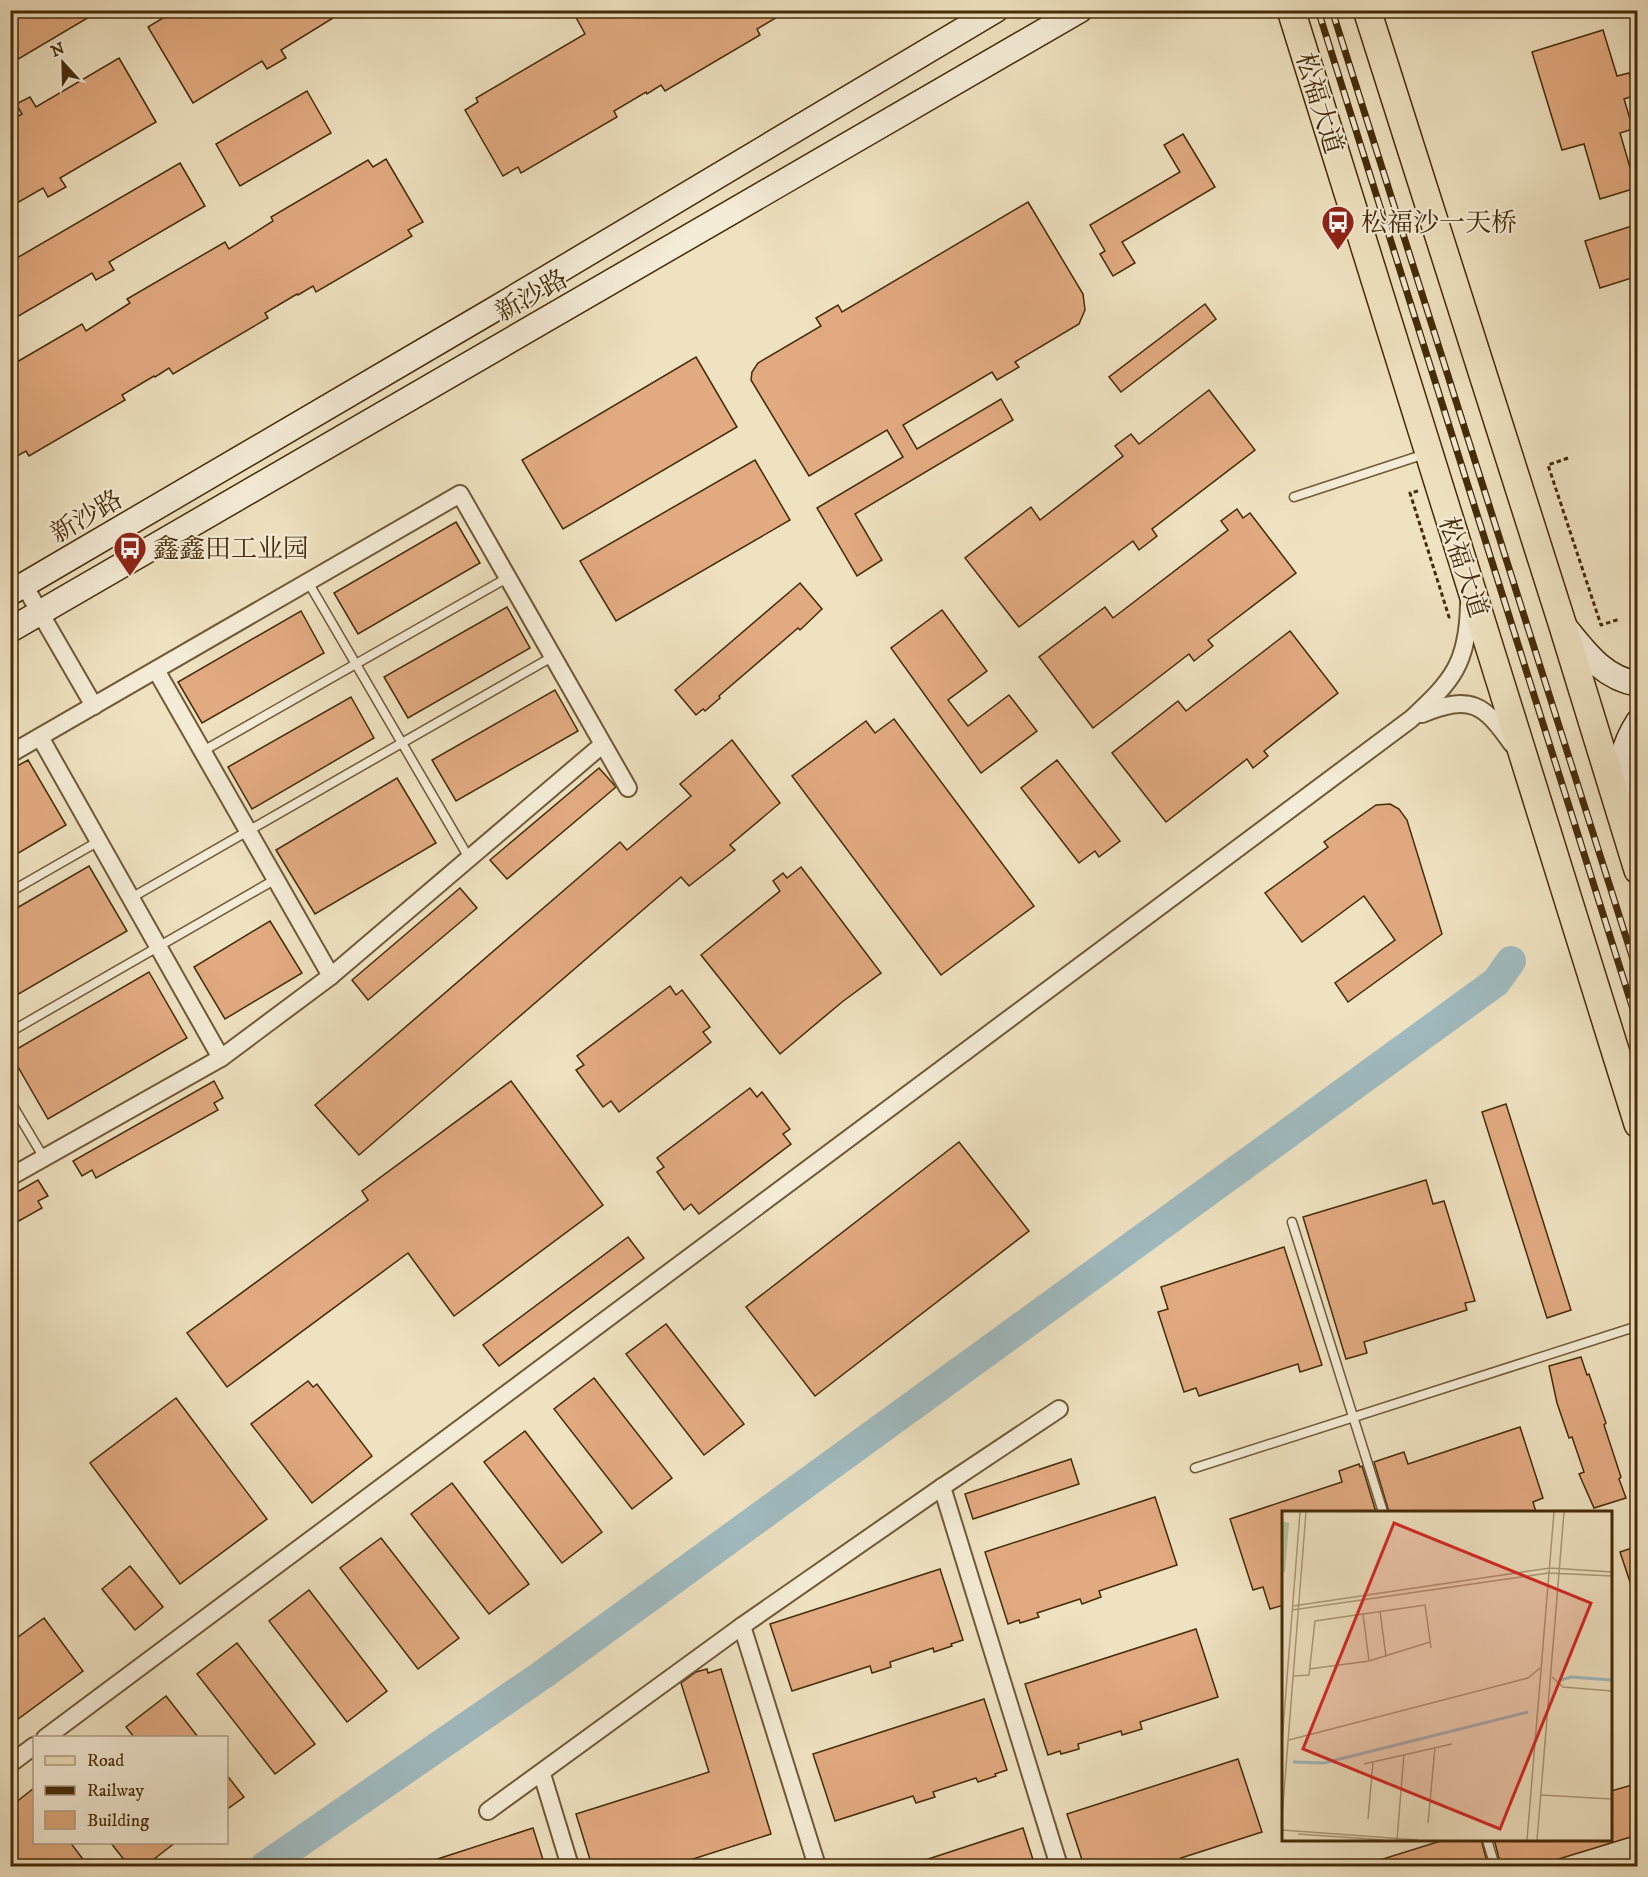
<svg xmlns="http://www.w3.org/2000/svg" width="1648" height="1877" font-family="'IM FELL DW Pica','Noto Serif SC',serif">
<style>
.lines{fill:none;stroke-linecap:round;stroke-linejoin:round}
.river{stroke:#a0babf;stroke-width:30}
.building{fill:#e2aa81;stroke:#452c09;stroke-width:1.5}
.lane-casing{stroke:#705a37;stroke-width:11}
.street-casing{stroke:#705a37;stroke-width:20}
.secondary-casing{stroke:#452c09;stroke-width:27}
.primary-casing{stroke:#452c09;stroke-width:30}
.path{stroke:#452c09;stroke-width:3;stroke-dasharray:4.5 3;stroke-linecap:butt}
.lane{stroke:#f5ecd7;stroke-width:8}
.street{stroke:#f5ecd7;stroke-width:16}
.secondary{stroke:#f5ecd7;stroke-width:24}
.primary{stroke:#efe2c1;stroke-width:27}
.rail-casing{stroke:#452c09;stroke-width:7}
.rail{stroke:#f5ecd7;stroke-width:4.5;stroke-dasharray:14;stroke-linecap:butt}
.labels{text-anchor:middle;stroke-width:4.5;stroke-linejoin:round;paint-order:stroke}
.street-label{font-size:26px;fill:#452c09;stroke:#f5ecd7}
.poi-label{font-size:26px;fill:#452c09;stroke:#f5ecd7;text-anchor:start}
.inset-river{fill:none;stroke:#a0babf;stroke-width:3}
.inset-road{fill:none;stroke:#ab9977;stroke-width:1.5}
.view{fill:#d62828;fill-opacity:0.15;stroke:#d62828;stroke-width:3}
.inset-edge{fill:none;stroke:#452c09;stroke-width:3}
</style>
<rect width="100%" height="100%" fill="#efe2c1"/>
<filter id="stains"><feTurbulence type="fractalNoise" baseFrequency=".00333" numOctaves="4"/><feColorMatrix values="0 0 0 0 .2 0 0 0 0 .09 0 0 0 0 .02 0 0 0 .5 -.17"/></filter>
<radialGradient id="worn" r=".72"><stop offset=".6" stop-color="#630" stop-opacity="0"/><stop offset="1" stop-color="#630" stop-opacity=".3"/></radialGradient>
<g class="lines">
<polyline class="river" points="265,1866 542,1675 1496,982 1511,961"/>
</g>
<g class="building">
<polygon points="10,10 101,10 10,64"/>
<polygon points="176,10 187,10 191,18 204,10 346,10 281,50 286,58 267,69 262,61 193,103 148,27"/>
<polygon points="572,10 789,10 757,29 760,35 665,91 661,85 647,94 646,92 614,111 617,117 521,173 518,167 503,176 465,110 478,102 476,98 585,34"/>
<polygon points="1603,30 1617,76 1629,73 1636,95 1624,99 1633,129 1620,133 1636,188 1600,199 1584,144 1562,150 1532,52"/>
<polygon points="119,58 156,122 60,178 66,187 48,197 43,188 10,207 10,121 22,114 16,104 30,97 36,107"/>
<polygon points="307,91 331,133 240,186 216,144"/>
<polygon points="1183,134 1215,187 1122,242 1135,263 1113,276 1100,254 1105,251 1090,225 1180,172 1164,145"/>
<polygon points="386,159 423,222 408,230 412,236 316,292 313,286 298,295 297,294 265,313 268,318 173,374 169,368 155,377 154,376 122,395 125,400 29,456 26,451 10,460 10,366 82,324 86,331 130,303 127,299 225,242 229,249 273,221 271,217 368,160 373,167"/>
<polygon points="180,163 205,206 109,262 114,270 96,280 92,273 10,321 10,262"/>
<polygon points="1028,202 1083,294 1085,310 1079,324 1015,362 1019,367 997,380 992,372 903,425 917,449 1001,399 1013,420 855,514 882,560 857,576 817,508 903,457 887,430 809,476 751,380 752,372 758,363 821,326 816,318 838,305 842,312"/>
<polygon points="1638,224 1638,276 1600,288 1585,241"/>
<polygon points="1205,304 1216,319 1121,392 1109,377"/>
<polygon points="696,357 737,427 563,529 522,460"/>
<polygon points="1209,390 1255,450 1152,529 1157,536 1139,550 1133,541 1019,627 965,558 1031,507 1040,520 1123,456 1115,446 1131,434 1139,444"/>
<polygon points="755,460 790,520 616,621 580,561"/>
<polygon points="1237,509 1243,518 1250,513 1296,573 1208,640 1213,646 1194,661 1189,654 1093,728 1039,657 1105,607 1113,618 1228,530 1221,521"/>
<polygon points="456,522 480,563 358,634 334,593"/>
<polygon points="800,583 822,609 800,630 798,628 719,696 720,698 705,711 703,709 696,715 675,690"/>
<polygon points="507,607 530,648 408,718 384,677"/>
<polygon points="942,610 987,671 948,700 968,726 1009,695 1037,731 981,773 891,648"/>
<polygon points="301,611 324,653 202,723 178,682"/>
<polygon points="1290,631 1338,693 1264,751 1268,756 1253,768 1247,759 1166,822 1112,753 1178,701 1186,711"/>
<polygon points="555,690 578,731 456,801 432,760"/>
<polygon points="351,697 374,738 252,809 228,767"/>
<polygon points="894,719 1034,906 941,975 792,776 866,721 875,733"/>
<polygon points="732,740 780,803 730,845 735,850 689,886 681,877 359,1155 315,1105 620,842 627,850 691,796 680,784"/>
<polygon points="28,760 66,825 10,858 10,770"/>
<polygon points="1057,760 1120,841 1099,857 1095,851 1079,863 1021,788"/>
<polygon points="599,768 616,787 507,879 490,860"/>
<polygon points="397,778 436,843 315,914 276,850"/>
<polygon points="1390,804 1399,809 1407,820 1442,934 1348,1002 1335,983 1395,940 1364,896 1302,942 1265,893 1328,847 1324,842 1376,805"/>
<polygon points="89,866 127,931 10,999 10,912"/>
<polygon points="801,867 881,973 842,1002 780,1054 701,955 780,891 773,881 783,873 787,878"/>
<polygon points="460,888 477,908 368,1000 352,980"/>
<polygon points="270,921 302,973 225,1019 194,967"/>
<polygon points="149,972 187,1038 48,1119 10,1053"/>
<polygon points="670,986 676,995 682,990 710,1027 703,1032 711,1042 619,1112 611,1101 603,1107 576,1070 584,1065 577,1056"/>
<polygon points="214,1081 223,1098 214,1103 218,1110 96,1178 92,1170 82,1176 73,1161"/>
<polygon points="511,1081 603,1205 454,1316 408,1253 227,1387 187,1333 368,1200 362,1191"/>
<polygon points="750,1088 757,1097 762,1092 790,1129 783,1134 791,1144 699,1214 691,1204 684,1210 657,1172 664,1167 657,1158"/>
<polygon points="1506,1104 1571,1310 1547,1318 1482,1112"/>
<polygon points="959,1142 1029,1231 815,1396 746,1307"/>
<polygon points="38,1180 48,1196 38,1201 42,1208 10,1226 10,1196"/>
<polygon points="1426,1180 1433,1204 1444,1201 1475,1301 1465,1303 1467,1310 1364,1342 1367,1353 1346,1359 1303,1217"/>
<polygon points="628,1237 644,1258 499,1366 483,1345"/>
<polygon points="1284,1247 1322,1365 1300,1372 1298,1364 1199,1396 1196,1388 1184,1392 1158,1312 1168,1309 1161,1287"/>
<polygon points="666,1324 744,1424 704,1455 626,1354"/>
<polygon points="1581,1357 1587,1375 1589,1374 1606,1423 1604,1425 1621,1477 1619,1479 1626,1498 1594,1508 1579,1474 1584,1472 1572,1437 1569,1438 1557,1403 1549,1366"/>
<polygon points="594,1378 672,1478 632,1509 554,1409"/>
<polygon points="308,1381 313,1387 317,1384 372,1456 312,1503 251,1424"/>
<polygon points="176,1398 267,1519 180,1584 90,1463"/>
<polygon points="1520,1427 1543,1498 1533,1502 1536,1512 1389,1512 1374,1462 1404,1452 1408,1464"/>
<polygon points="525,1431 602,1532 562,1563 484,1462"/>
<polygon points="1071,1459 1079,1484 973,1519 965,1494"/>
<polygon points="1359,1464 1360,1467 1362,1466 1376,1512 1284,1512 1284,1605 1270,1609 1263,1587 1253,1590 1230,1519 1342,1482 1339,1471"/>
<polygon points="452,1483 529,1584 489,1614 411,1514"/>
<polygon points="1155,1497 1177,1565 1099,1591 1101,1597 1082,1604 1080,1599 1037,1613 1039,1617 1020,1623 1019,1620 1008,1624 985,1552"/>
<polygon points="381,1538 459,1638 418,1669 340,1568"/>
<polygon points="1638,1546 1638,1596 1635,1597 1620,1552"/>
<polygon points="130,1566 163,1607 135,1630 102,1589"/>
<polygon points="940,1569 963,1640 951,1644 952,1646 934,1652 933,1648 890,1662 891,1667 872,1673 870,1666 792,1691 770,1624"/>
<polygon points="309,1590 387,1691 347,1722 269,1621"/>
<polygon points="44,1618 83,1671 10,1725 10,1643"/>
<polygon points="1196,1629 1218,1697 1140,1722 1142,1729 1122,1735 1121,1731 1078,1744 1079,1749 1061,1754 1060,1751 1048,1755 1025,1684"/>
<polygon points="237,1643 315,1744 275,1774 197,1674"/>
<polygon points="707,1669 708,1673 721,1669 771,1834 690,1860 692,1866 592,1866 576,1814 709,1772 681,1683 696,1672"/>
<polygon points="166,1696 198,1737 134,1737 126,1727"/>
<polygon points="984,1699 1007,1770 995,1774 996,1776 978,1782 976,1778 933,1792 935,1797 916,1803 913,1796 835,1821 813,1754"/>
<polygon points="1238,1759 1262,1832 1181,1858 1184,1866 1084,1866 1067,1814"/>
<polygon points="226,1774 244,1797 226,1810"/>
<polygon points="1632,1785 1638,1804 1638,1827 1632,1829 1634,1836 1536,1866 1501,1866 1494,1839 1611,1839 1611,1791"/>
<polygon points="34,1788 34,1842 70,1842 88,1866 24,1866 10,1849 10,1807"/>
<polygon points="533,1828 545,1866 423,1866 422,1864"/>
<polygon points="1023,1828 1035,1866 914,1866 913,1864"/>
<polygon points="1447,1839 1481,1839 1488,1866 1370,1866 1370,1863"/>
<polygon points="110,1842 176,1842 145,1866 129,1866"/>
</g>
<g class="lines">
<defs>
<g id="lane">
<polyline points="1294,497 1425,454"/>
<polyline points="308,582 469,858"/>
<polyline points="203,751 507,578"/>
<polyline points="10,892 99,841"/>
<polyline points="131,898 552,657"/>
<polyline points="10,1032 276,879"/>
<polyline points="10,1101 44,1158"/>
<polyline points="1292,1222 1383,1512"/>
<polyline points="1195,1468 1638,1326"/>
<polyline points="1487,1840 1495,1866"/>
</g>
<g id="street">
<polyline points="24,585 94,706"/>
<polyline points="156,670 331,976"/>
<path d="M1422,714C1471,694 1484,704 1512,744"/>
<polyline points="40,737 221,1058"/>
<polyline points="10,754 460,494 628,788"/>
<polyline points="10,1177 221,1058 331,976 602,745"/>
<polyline points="942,1487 1059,1866"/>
<polyline points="742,1626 817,1866"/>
<path d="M45,1738L1411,719C1452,681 1468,664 1469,604"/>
<polyline points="10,1764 34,1746"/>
<polyline points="542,1774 570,1866"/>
<polyline points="488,1811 742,1626 942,1487 1059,1409"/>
</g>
<g id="secondary">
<polyline points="10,593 493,310 996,10"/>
<path d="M1564,626C1585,652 1603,678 1638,684"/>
<path d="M10,630C367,423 725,219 1080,10"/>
<path d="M1619,800C1621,768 1620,750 1638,722"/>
</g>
<g id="primary">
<polyline points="1291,10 1638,1124"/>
<polyline points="1367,10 1562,623 1638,870"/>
</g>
</defs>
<use href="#lane" class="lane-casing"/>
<use href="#street" class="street-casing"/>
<use href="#secondary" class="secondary-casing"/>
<use href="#primary" class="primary-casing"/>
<g class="path">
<polyline points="1568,458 1548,465 1601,625 1620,619"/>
<polyline points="1418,491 1410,493 1449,617 1452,616"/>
</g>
<use href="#lane" class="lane"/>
<use href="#street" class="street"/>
<use href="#secondary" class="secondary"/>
<use href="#primary" class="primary"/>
<defs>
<g id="rail">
<polyline points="1318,10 1638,1025"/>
<polyline points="1332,10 1638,975"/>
</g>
</defs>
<use href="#rail" class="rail-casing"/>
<use href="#rail" class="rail"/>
</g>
<defs>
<symbol id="bus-pin" viewBox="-11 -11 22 30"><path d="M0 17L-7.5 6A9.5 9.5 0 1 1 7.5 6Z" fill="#8f2418" stroke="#f5ecd7"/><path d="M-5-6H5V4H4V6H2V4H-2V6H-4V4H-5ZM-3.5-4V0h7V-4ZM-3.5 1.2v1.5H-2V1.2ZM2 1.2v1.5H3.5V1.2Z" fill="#fff"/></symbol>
</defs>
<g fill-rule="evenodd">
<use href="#bus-pin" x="1319" y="203" width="38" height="52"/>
<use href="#bus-pin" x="111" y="529" width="38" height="52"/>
</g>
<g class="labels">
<g class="street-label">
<text transform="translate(1320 103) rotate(73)" y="9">松福大道</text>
<text transform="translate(531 295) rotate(-29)" y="9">新沙路</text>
<text transform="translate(86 516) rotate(-30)" y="9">新沙路</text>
<text transform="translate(1464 567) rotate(72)" y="9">松福大道</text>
</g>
<g class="poi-label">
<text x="1361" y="231">松福沙一天桥</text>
<text x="153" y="557">鑫鑫田工业园</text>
</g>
</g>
<g transform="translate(1282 1511)">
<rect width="330" height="330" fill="#efe2c1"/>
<path d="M0,10L7,12L3,61L0,60Z" fill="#b3c497"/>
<path class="inset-river" d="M279,169L289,166L330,169M11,251L42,252L246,201"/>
<path class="inset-road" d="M11,95L268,57L330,61M10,99L267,62L330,65M98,100L104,146M81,103L87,150M27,158L87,150L148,131M12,165L27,164L33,110L143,94L149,137M270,166L281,176L330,180M7,229L246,167L258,157M0,231L18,1M82,253L170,233M259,284L330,288M0,307L24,1M86,308L91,252M146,312L153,236M0,319L136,329M16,323L102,329M115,329L122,243M245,329L272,1M255,329L282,1"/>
<path class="view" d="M112,12L309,92L218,318L21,238Z"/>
<rect width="330" height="330" class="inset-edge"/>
</g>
<rect width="1648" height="1877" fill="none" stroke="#efe2c1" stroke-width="36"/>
<rect x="12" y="12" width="1624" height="1853" fill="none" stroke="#452c09" stroke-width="3"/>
<rect x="18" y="18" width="1612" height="1841" fill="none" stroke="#452c09" stroke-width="1.5"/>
<rect x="33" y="1736" width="195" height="108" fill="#f5ecd7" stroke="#af9f85" stroke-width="1.5"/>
<rect x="45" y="1756" width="30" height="9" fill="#efe2c1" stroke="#af9f85" stroke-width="1.5"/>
<text x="87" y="1766" font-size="18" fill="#452c09">Road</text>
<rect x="45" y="1786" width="30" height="9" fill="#452c09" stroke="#af9f85" stroke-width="1.5"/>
<text x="87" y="1796" font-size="18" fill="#452c09">Railway</text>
<rect x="45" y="1811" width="30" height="18" fill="#e2aa81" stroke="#af9f85" stroke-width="1.5"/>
<text x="87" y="1826" font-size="18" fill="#452c09">Building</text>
<g transform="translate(63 63) rotate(338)" stroke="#f5ecd7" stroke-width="4.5" paint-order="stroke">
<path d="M0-4.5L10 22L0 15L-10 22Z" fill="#452c09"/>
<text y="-9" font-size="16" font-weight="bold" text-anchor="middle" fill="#452c09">N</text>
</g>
<rect width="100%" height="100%" filter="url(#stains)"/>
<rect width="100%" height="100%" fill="url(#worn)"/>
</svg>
